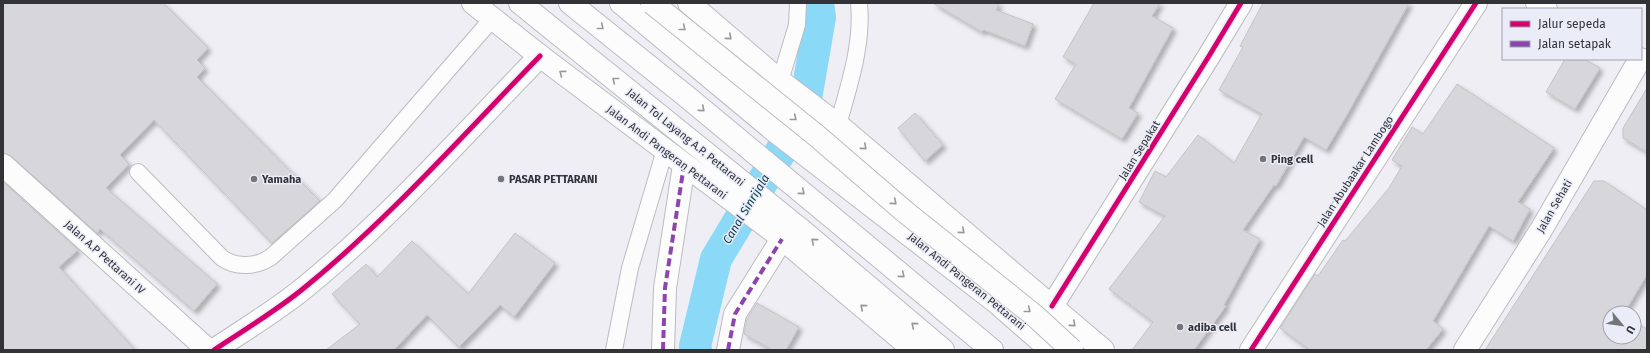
<svg xmlns="http://www.w3.org/2000/svg" width="1650" height="353" font-family="'Fira Sans',sans-serif">
<style>
.lines{fill:none;stroke-linecap:round;stroke-linejoin:round}
.canal{stroke:#8ad9f7;stroke-width:32}
.building{fill:#d7d7db;stroke:#c4c3c7;filter:url(#shadow)}
.service-casing{stroke:#bbbcc0;stroke-width:18}
.minor-casing{stroke:#bbbcc0;stroke-width:24}
.tertiary-casing{stroke:#bbbcc0;stroke-width:24}
.trunk-casing{stroke:#bbbcc0;stroke-width:24}
.motorway-casing{stroke:#bbbcc0;stroke-width:24}
.service{stroke:#fcfcfd;stroke-width:16}
.minor{stroke:#fcfcfd;stroke-width:22}
.tertiary{stroke:#fcfcfd;stroke-width:22}
.trunk{stroke:#fcfcfd;stroke-width:22}
.motorway{stroke:#fcfcfd;stroke-width:22}
.motorway-bridge-casing{stroke:#bbbcc0;stroke-width:24;stroke-linecap:butt}
.motorway-bridge{stroke:#fcfcfd;stroke-width:22}
.quiet{stroke:#8e44ad;stroke-width:4;stroke-dasharray:8 4;stroke-linecap:butt}
.cycleway-casing{stroke:#eaecf8;stroke-width:8}
.cycleway{stroke:#d6006c;stroke-width:5}
.oneway{stroke:#97989a}
.poi-dot{fill:#747479;stroke:#eaecf8;stroke-width:1.5}
.labels{text-anchor:middle;stroke-width:3;stroke-linejoin:round;paint-order:stroke}
.street-label{font-size:11px;fill:#323337;stroke:#eaecf8}
.poi-label{font-size:11px;font-weight:bold;fill:#323337;stroke:#eaecf8;text-anchor:start}
.water-label{font-size:12px;font-style:italic;fill:#0a3e4f;stroke:#eaecf8}
</style>
<defs>
<filter id="shadow"><feDropShadow dx="3.5" dy="3.5" stdDeviation="2" flood-color="#0004"/></filter>
</defs>
<rect width="100%" height="100%" fill="#eeeef4"/>
<g class="lines">
<polyline class="canal" points="696,350 695,346 716,259 796,126 806,99 820,17 818,3"/>
</g>
<g class="building">
<polygon points="3,3 163,3 208,48 197,60 205,68 197,77 320,201 272,243 154,120 120,155 129,164 106,188 217,284 194,311 100,229 97,233 11,156 3,153"/>
<polygon points="933,3 999,3 996,10 1033,24 1025,46 984,30 982,32"/>
<polygon points="1094,3 1160,3 1152,16 1173,28 1129,108 1138,113 1122,139 1055,99 1076,64 1063,57"/>
<polygon points="1263,3 1409,3 1348,113 1326,150 1304,137 1276,186 1274,185 1243,230 1260,239 1224,305 1226,306 1194,350 1132,350 1153,322 1109,289 1165,216 1139,202 1155,171 1166,177 1198,135 1234,163 1262,114 1219,90 1243,47 1240,46"/>
<polygon points="1565,59 1584,59 1600,68 1575,109 1546,92"/>
<polygon points="1457,84 1554,148 1518,202 1530,209 1513,241 1489,226 1433,321 1443,329 1426,350 1310,350 1280,328 1315,274 1318,276 1343,240 1345,241 1389,188 1402,166 1392,160 1412,127 1423,134"/>
<polygon points="1647,88 1647,152 1623,138 1623,128"/>
<polygon points="915,113 943,145 925,161 898,128"/>
<polygon points="1594,181 1604,181 1647,210 1647,275 1624,313 1610,313 1610,337 1634,337 1634,322 1647,329 1647,350 1485,350"/>
<polygon points="3,182 78,250 59,267 135,350 3,350"/>
<polygon points="515,233 555,263 514,317 500,305 459,347 427,315 394,350 326,350 360,324 332,294 366,264 377,277 412,241 468,294"/>
<polygon points="757,303 799,327 786,350 773,350 744,334 747,319"/>
</g>
<g class="lines">
<defs>
<g id="service">
<polyline points="780,81 797,25 798,3"/>
<path d="M838,125C849,85 863,45 859,3"/>
<path d="M138,172L222,258C236,268 257,267 271,257L335,200L492,19"/>
<polyline points="614,350 630,268 665,150"/>
</g>
<g id="minor">
<polyline points="1537,3 1546,9"/>
<polyline points="1052,306 1209,56 1241,3"/>
<polyline points="663,350 665,288 684,165"/>
<polyline points="728,350 735,314 782,239"/>
<polyline points="1465,350 1541,230 1640,59"/>
</g>
<g id="tertiary">
<polyline points="3,165 208,350"/>
<path d="M214,350C244,330 276,311 304,288C389,219 463,135 540,56"/>
<polyline points="1251,350 1476,3"/>
</g>
<g id="trunk">
<polyline points="473,3 540,56 773,231 914,350"/>
<polyline points="621,3 776,132 996,302 1051,350"/>
<polyline points="689,3 780,81 838,125 1103,350"/>
</g>
<g id="motorway">
<polyline points="520,3 800,229 943,350"/>
<polyline points="570,3 686,96 992,350"/>
</g>
</defs>
<use href="#service" class="service-casing"/>
<use href="#minor" class="minor-casing"/>
<use href="#tertiary" class="tertiary-casing"/>
<use href="#trunk" class="trunk-casing"/>
<use href="#motorway" class="motorway-casing"/>
<use href="#service" class="service"/>
<use href="#minor" class="minor"/>
<use href="#tertiary" class="tertiary"/>
<use href="#trunk" class="trunk"/>
<use href="#motorway" class="motorway"/>
<defs>
<polyline id="motorway-bridge" points="652,3 817,136 904,211 1035,316 1072,350"/>
</defs>
<use href="#motorway-bridge" class="motorway-bridge-casing"/>
<use href="#motorway-bridge" class="motorway-bridge"/>
<g class="quiet">
<polyline points="663,350 665,288 684,165"/>
<polyline points="728,350 735,314 782,239"/>
</g>
<defs>
<g id="cycleway">
<polyline points="1052,306 1209,56 1241,3"/>
<path d="M214,350C244,330 276,311 304,288C389,219 463,135 540,56"/>
<polyline points="1251,350 1476,3"/>
</g>
</defs>
<use href="#cycleway" class="cycleway-casing"/>
<use href="#cycleway" class="cycleway"/>
</g>
<defs><path id="oneway-chevron" d="M-2-3.5L2.5 0L-2 3.5" fill="none" stroke-width="1.6" stroke-linecap="round" stroke-linejoin="round"/></defs>
<g class="oneway">
<use href="#oneway-chevron" transform="translate(601 27) rotate(39)"/>
<use href="#oneway-chevron" transform="translate(683 28) rotate(39)"/>
<use href="#oneway-chevron" transform="translate(729 37) rotate(40)"/>
<use href="#oneway-chevron" transform="translate(562 73) rotate(-143)"/>
<use href="#oneway-chevron" transform="translate(615 80) rotate(-141)"/>
<use href="#oneway-chevron" transform="translate(702 109) rotate(40)"/>
<use href="#oneway-chevron" transform="translate(794 118) rotate(39)"/>
<use href="#oneway-chevron" transform="translate(864 147) rotate(41)"/>
<use href="#oneway-chevron" transform="translate(802 192) rotate(40)"/>
<use href="#oneway-chevron" transform="translate(894 202) rotate(40)"/>
<use href="#oneway-chevron" transform="translate(962 231) rotate(41)"/>
<use href="#oneway-chevron" transform="translate(814 241) rotate(-140)"/>
<use href="#oneway-chevron" transform="translate(902 275) rotate(40)"/>
<use href="#oneway-chevron" transform="translate(863 307) rotate(-140)"/>
<use href="#oneway-chevron" transform="translate(1028 310) rotate(39)"/>
<use href="#oneway-chevron" transform="translate(1073 324) rotate(41)"/>
<use href="#oneway-chevron" transform="translate(914 325) rotate(-140)"/>
</g>
<g class="poi-dot">
<circle cx="1263" cy="159" r="4"/>
<circle cx="254" cy="179" r="4"/>
<circle cx="501" cy="179" r="4"/>
<circle cx="1180" cy="327" r="4"/>
</g>
<g class="labels">
<g class="street-label">
<text transform="translate(686 137) rotate(39)" y="4">Jalan Tol Layang A.P. Pettarani</text>
<text transform="translate(1139 150) rotate(-58)" y="4">Jalan Sepakat</text>
<text transform="translate(667 152) rotate(37)" y="4">Jalan Andi Pangeran Pettarani</text>
<text transform="translate(1355 171) rotate(-57)" y="4">Jalan Abubaakar Lambogo</text>
<text transform="translate(1554 206) rotate(-60)" y="4">Jalan Sehati</text>
<text transform="translate(105 257) rotate(42)" y="4">Jalan A.P Pettarani IV</text>
<text transform="translate(967 281) rotate(39)" y="4">Jalan Andi Pangeran Pettarani</text>
</g>
<g class="poi-label">
<text x="1271" y="163">Ping cell</text>
<text x="262" y="183">Yamaha</text>
<text x="509" y="183">PASAR PETTARANI</text>
<text x="1188" y="331">adiba cell</text>
</g>
<g class="water-label">
<text transform="translate(746 209) rotate(-59)" y="4">Canal Sinrijala</text>
</g>
</g>
<rect width="1650" height="353" fill="none" stroke="#323337" stroke-width="8"/>
<rect x="1502" y="8" width="140" height="52" fill="#eaecf8" stroke="#a0a2ab"/>
<rect x="1510" y="21" width="20" height="6" fill="#d6006c" stroke="#a0a2ab"/>
<text x="1538" y="28" font-size="12" fill="#323337">Jalur sepeda</text>
<rect x="1510" y="41" width="20" height="6" fill="#8e44ad" stroke="#a0a2ab"/>
<text x="1538" y="48" font-size="12" fill="#323337">Jalan setapak</text>
<g transform="translate(1622 325) rotate(119)"><circle r="19" fill="#eaecf8" stroke="#a0a2ab"/>
<path d="M0-3L7 15L0 10L-7 15Z" fill="#747479"/>
<text y="-6" font-size="11" font-weight="bold" text-anchor="middle" fill="#323337">U</text>
</g>
</svg>
